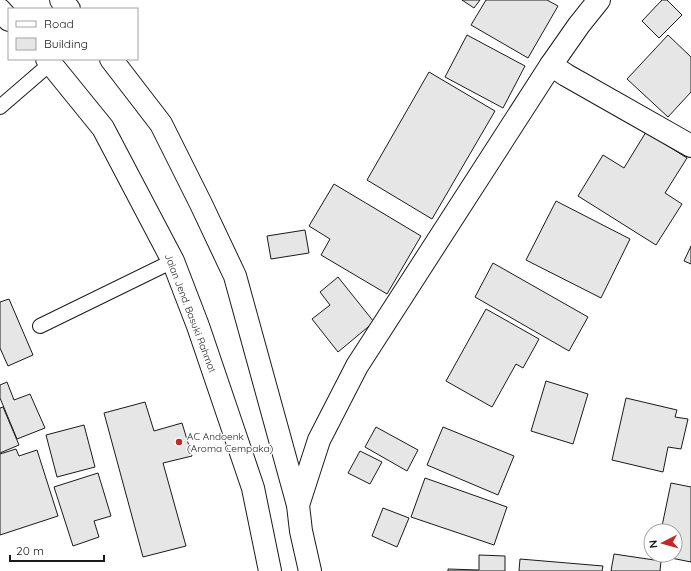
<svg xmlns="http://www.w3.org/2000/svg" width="691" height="571" font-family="Quicksand,sans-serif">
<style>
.building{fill:#e6e6e6;stroke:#1a1a1a}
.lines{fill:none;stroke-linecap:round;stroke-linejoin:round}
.service-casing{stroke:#1a1a1a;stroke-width:16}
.minor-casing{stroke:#1a1a1a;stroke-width:24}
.secondary-casing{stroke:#1a1a1a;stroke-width:24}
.service{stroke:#fff;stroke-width:14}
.minor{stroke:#fff;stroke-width:22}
.secondary{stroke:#fff;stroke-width:22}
.poi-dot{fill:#c62828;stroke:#fff;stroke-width:1.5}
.labels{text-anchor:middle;stroke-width:3;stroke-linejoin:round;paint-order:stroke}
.street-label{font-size:10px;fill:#1a1a1a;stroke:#fff}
.poi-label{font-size:10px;fill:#1a1a1a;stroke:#fff;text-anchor:start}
</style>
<rect width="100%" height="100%" fill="#fff"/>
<g class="building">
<polygon points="462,0 480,0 474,8"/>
<polygon points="486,0 547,0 558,6 528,58 471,25"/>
<polygon points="662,0 667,0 682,15 659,38 642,21"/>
<polygon points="467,35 525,66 503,108 445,77"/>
<polygon points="668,35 691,57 691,92 668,117 627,79"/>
<polygon points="429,72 495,111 432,219 367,180"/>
<polygon points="646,132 687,158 665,193 682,204 656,245 578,196 603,155 624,168"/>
<polygon points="334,184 421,236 387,294 321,255 330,239 309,226"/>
<polygon points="556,201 630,239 601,298 526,260"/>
<polygon points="305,230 309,253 271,259 267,236"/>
<polygon points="691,246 691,264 684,261"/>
<polygon points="493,263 588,317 569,351 475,297"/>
<polygon points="338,277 374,322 338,352 312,319 330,305 320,292"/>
<polygon points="9,299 33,355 8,366 0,348 0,302"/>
<polygon points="486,309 539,339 523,368 516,364 492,407 446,381"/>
<polygon points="546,381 588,394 573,444 531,431"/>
<polygon points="7,382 14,400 30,394 45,428 17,439 0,398 0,385"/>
<polygon points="626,398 677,410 675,417 688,419 681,449 668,447 663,472 612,460"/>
<polygon points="145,402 154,431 182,423 192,456 163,463 186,546 143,557 104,413"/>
<polygon points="3,407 19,445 0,453 0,408"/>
<polygon points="84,425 95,467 57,477 46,435"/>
<polygon points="376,427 418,450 407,471 365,447"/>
<polygon points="443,427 514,456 498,495 427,465"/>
<polygon points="16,449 19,456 37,450 58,516 0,535 0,454"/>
<polygon points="360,451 382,462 370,484 348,473"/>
<polygon points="98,473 111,516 94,521 99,537 73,546 54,487"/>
<polygon points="425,478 507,507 494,545 411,517"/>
<polygon points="671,483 691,487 691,562 656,555 675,555 675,531 661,531"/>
<polygon points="383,508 409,518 397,547 372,536"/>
<polygon points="614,554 661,561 660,571 611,571"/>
<polygon points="479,555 505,556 505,571 448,571 448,569 479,570"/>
<polygon points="520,559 603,566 602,571 519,571"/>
</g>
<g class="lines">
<defs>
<g id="service">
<polyline points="0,107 51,63"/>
<polyline points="40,326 173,261"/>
</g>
<g id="minor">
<polyline points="551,65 566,75 691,146"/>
<polyline points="298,505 319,440 357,366 551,65 579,25 599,0"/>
</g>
<g id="secondary">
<polyline points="61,0 69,9"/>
<polyline points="0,10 9,20"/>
<polyline points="47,59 103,128 173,261 198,326 253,488 270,571"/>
<polyline points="111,59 161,124 201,204 235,276 298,505 301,531 310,571"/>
</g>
</defs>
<use href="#service" class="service-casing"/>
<use href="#minor" class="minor-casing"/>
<use href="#secondary" class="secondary-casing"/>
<use href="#service" class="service"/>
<use href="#minor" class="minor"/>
<use href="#secondary" class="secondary"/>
</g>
<circle class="poi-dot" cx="179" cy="442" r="4"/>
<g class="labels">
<g class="street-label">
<text transform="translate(191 313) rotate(69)" y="4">Jalan Jend. Basuki Rahmat</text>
</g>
<g class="poi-label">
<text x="187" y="440">AC Andoenk<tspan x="187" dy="12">(Aroma Cempaka)</tspan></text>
</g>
</g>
<rect x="8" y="8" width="130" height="52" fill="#ffffff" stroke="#a3a3a3"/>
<rect x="16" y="21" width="20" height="6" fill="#ffffff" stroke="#a3a3a3"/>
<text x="44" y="28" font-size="12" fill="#1a1a1a">Road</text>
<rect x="16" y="38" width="20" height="12" fill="#e6e6e6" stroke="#a3a3a3"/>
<text x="44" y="48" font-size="12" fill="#1a1a1a">Building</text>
<g transform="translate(663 543) rotate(264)"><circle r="19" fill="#ffffff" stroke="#a3a3a3"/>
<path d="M0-3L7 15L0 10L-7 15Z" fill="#c62828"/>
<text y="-6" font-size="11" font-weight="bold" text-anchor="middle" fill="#1a1a1a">N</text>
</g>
<path d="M10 555v6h94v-6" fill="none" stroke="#1a1a1a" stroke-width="2"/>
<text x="16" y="555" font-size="12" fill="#1a1a1a" stroke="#ffffff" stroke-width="3" paint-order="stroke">20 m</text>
</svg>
